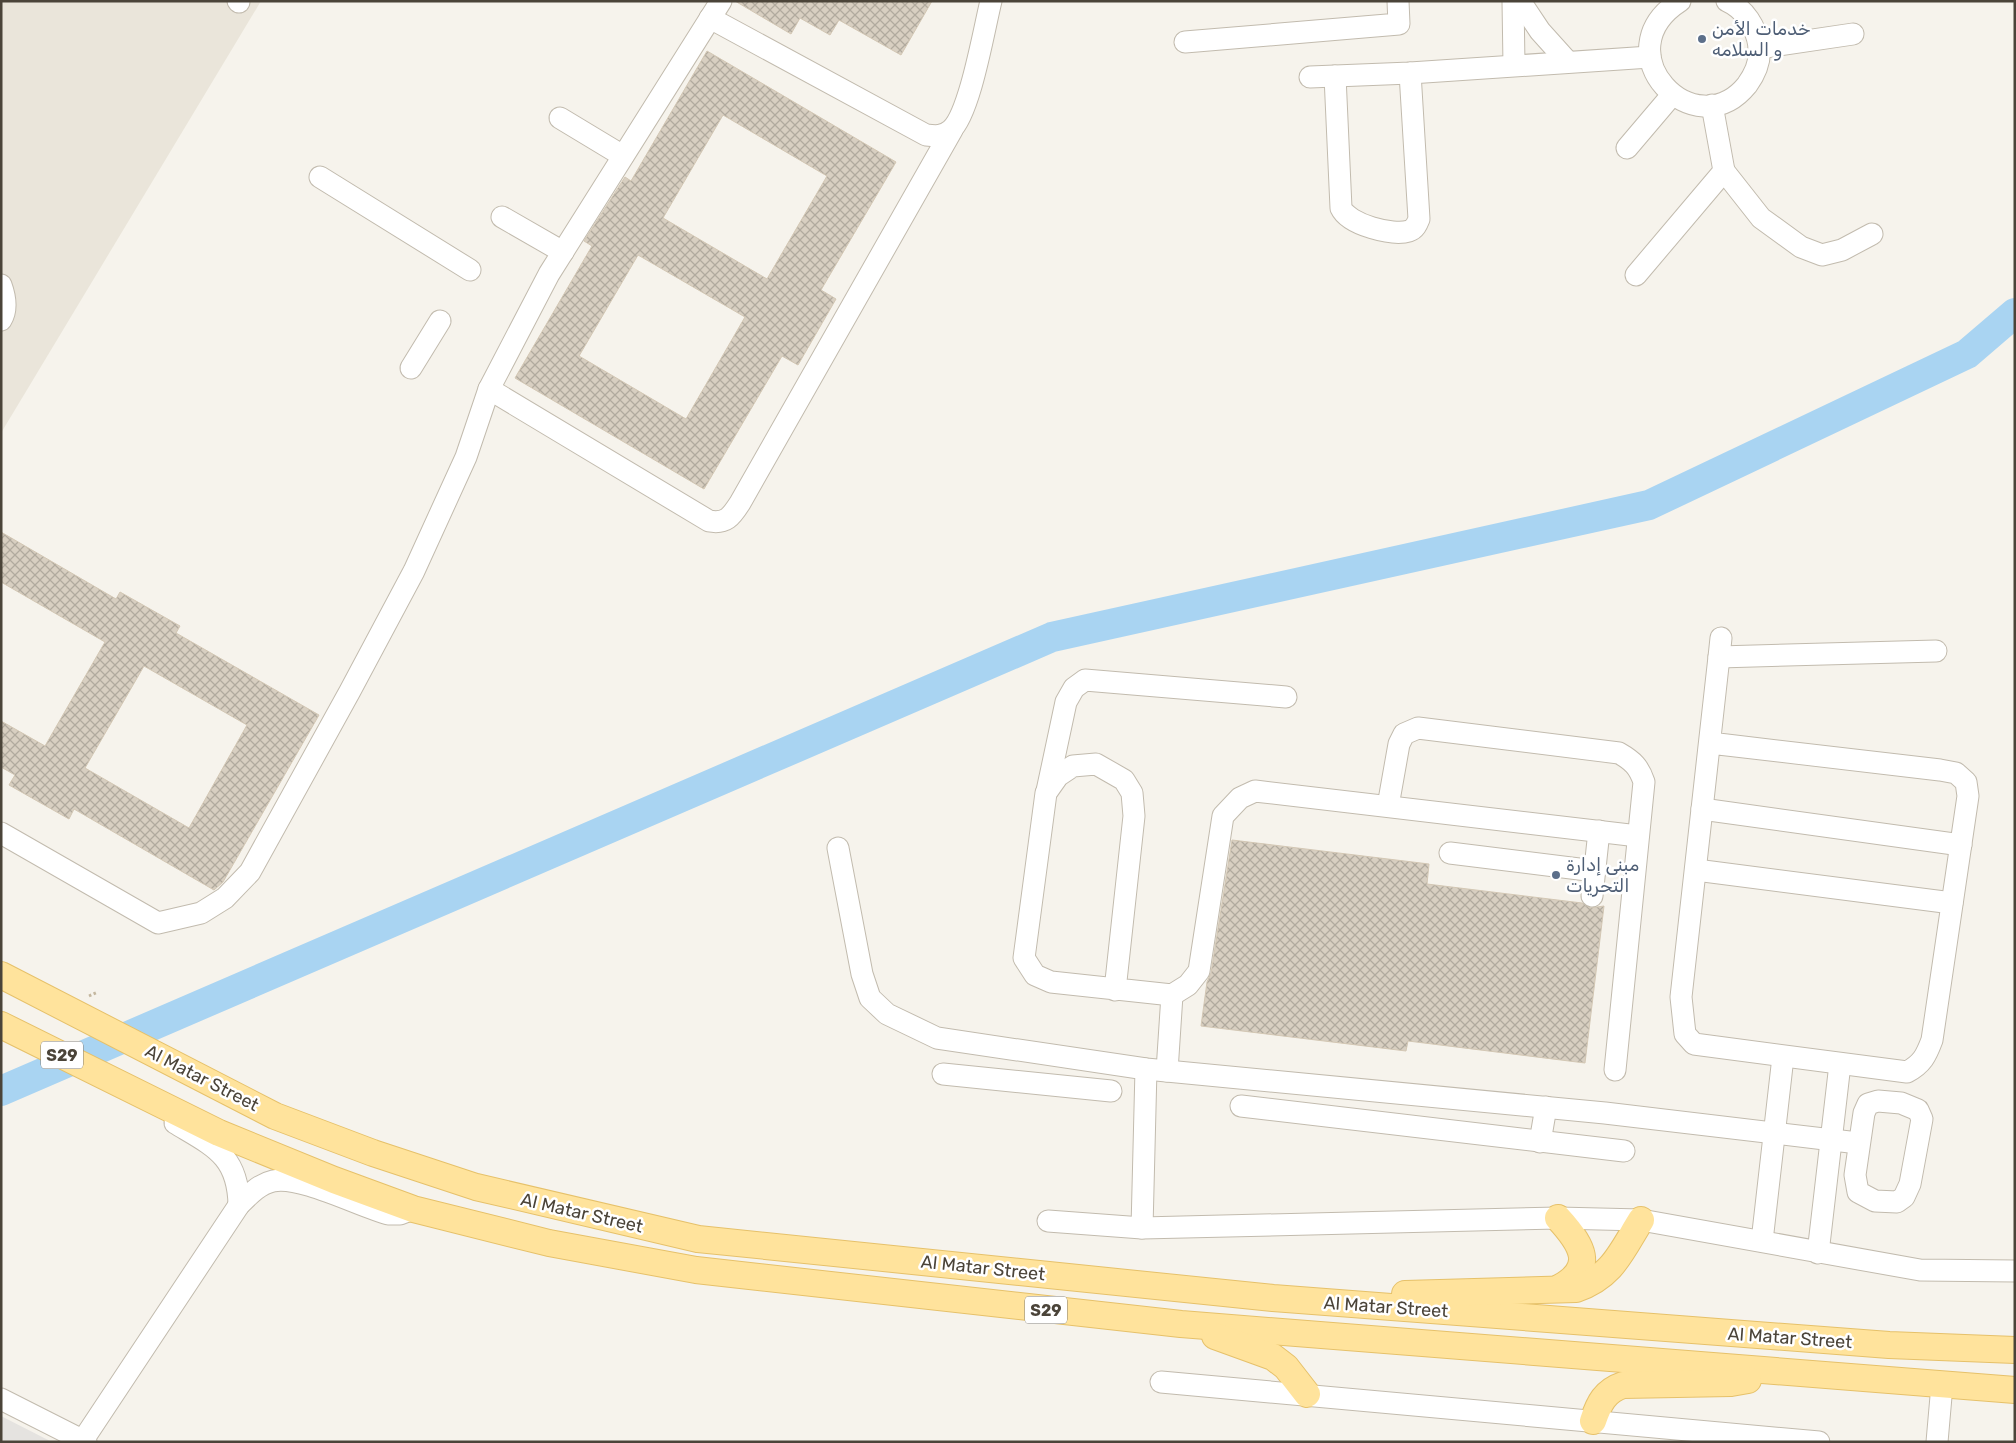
<svg xmlns="http://www.w3.org/2000/svg" width="2016" height="1443" font-family="Rubik,'Noto Sans Arabic',sans-serif">
<style>
.residential{fill:#eae5da}
.parking{fill:#e5e3e0}
.lines{fill:none;stroke-linecap:round;stroke-linejoin:round}
.river{stroke:#a9d4f2;stroke-width:30}
.building{fill:url(#building-cross-hatch);stroke:#d3c7b4;fill-rule:evenodd}
.minor-casing{stroke:#c2bbae;stroke-width:23}
.major-casing{stroke:#e6c16a;stroke-width:28}
.path{stroke:#c4b79f;stroke-width:3;stroke-dasharray:2.5 2.5;stroke-linecap:butt}
.minor{stroke:#fff;stroke-width:21}
.major{stroke:#ffe39c;stroke-width:26}
.service-dot{fill:#5c6f8a;stroke:#fff;stroke-width:2}
.labels{text-anchor:middle;stroke-width:5;stroke-linejoin:round;paint-order:stroke}
.shield{fill:#fff;stroke:#817c74;stroke-width:1}
.shield-label{font-size:16px;font-weight:bold;fill:#4b4439}
.service-label{font-size:18px;fill:#4e5e75;stroke:#fff;text-anchor:start}
.street-label{font-size:18px;fill:#4b4439;stroke:#fff}
</style>
<defs>
<pattern id="building-cross-hatch" width="8" height="8" patternUnits="userSpaceOnUse" patternTransform="scale(1.25)"><rect width="8" height="8" fill="#d8cfc1"/><path d="M0 0l8 8M0 8l8-8" fill="none" stroke="#b1aa9e"/></pattern>
</defs>
<rect width="100%" height="100%" fill="#f6f3ec"/>
<polygon class="residential" points="1,1 261,1 1,433"/>
<polygon class="parking" points="1,1416 52,1442 1,1442"/>
<g class="lines">
<polyline class="river" points="1,1091 1052,637 1649,505 1967,354 2015,313"/>
</g>
<g class="building">
<polygon points="735,1 932,1 901,55 839,20 830,35 800,18 791,34"/>
<path d="M707,51L896,162L821,290L836,299L798,365L782,356L704,489L515,378L592,246L584,241L625,177L631,181ZM723,115L827,176L767,279L663,218ZM638,255L745,317L686,419L579,356Z"/>
<path d="M1,532L116,599L120,592L180,626L176,633L319,715L223,882L214,890L74,809L69,819L9,785L15,775L1,767V721L45,746L105,642L1,582ZM144,666L247,725L189,828L85,768Z"/>
<polygon points="1232,840 1429,864 1427,884 1582,903 1590,908 1604,906 1585,1063 1408,1041 1406,1051 1201,1026 1207,982 1211,973"/>
</g>
<g class="lines">
<defs>
<g id="minor">
<polyline points="238,1 239,2"/>
<polyline points="1513,1 1514,65"/>
<polyline points="1520,1 1540,31 1567,61"/>
<path d="M1680,1C1601,52 1695,149 1747,85C1755,74 1761,60 1759,46C1756,27 1745,9 1727,1"/>
<path d="M710,18L926,135C935,136 943,137 951,130C970,113 984,29 991,1"/>
<polyline points="1185,42 1399,24 1398,1"/>
<polyline points="1759,48 1853,34"/>
<path d="M1335,76L1341,208C1349,225 1393,236 1409,231C1415,229 1417,224 1419,219L1410,73"/>
<polyline points="1310,77 1410,73 1650,57"/>
<polyline points="560,118 623,156"/>
<polyline points="1627,148 1672,95"/>
<polyline points="1724,171 1761,218 1801,247 1822,255 1842,250 1872,234"/>
<polyline points="320,177 470,270"/>
<polyline points="502,217 563,252"/>
<polyline points="1636,275 1724,171 1712,105"/>
<path d="M1,285C5,296 8,309 1,320"/>
<polyline points="411,368 440,321"/>
<path d="M489,389L709,521C726,524 731,517 740,503L952,130"/>
<polyline points="1719,657 1936,651"/>
<path d="M1710,743L1940,770L1956,773L1966,782L1968,796L1932,1040C1926,1056 1922,1064 1907,1072L1694,1044L1685,1034L1681,997L1719,657L1721,638"/>
<polyline points="1047,791 1066,702 1074,688 1085,680 1286,697"/>
<path d="M1388,806L1399,744L1404,734L1418,728L1619,753C1633,761 1639,767 1644,782L1615,1070"/>
<polyline points="1702,809 1961,845"/>
<polyline points="1,833 158,923 201,913 225,898 250,872 350,691 414,571 466,457 489,389 549,274 721,1"/>
<polyline points="838,848 862,974 870,998 887,1014 937,1038 1146,1069 1605,1113 1858,1143"/>
<polyline points="1450,853 1595,871"/>
<polyline points="1696,870 1952,903"/>
<polyline points="1592,896 1599,831"/>
<polyline points="1115,990 1134,816 1132,793 1124,780 1096,764 1073,766 1058,776 1046,793 1024,958 1035,975 1051,982 1172,995 1188,985 1199,971 1223,816 1240,798 1255,791 1638,836"/>
<polyline points="1167,1071 1172,995"/>
<polyline points="943,1074 1111,1091"/>
<polygon points="1878,1101 1901,1103 1918,1110 1922,1119 1910,1184 1904,1197 1897,1202 1875,1201 1858,1192 1855,1175 1864,1113 1868,1104"/>
<polyline points="1241,1106 1624,1151"/>
<path d="M175,1123C213,1146 238,1155 239,1205"/>
<polyline points="1540,1142 1546,1107"/>
<polyline points="1048,1221 1142,1228 1558,1218 1641,1220 1920,1270 2015,1271"/>
<polyline points="1142,1228 1146,1069"/>
<polyline points="1762,1241 1783,1057"/>
<polyline points="1818,1253 1840,1064"/>
<polyline points="1161,1382 1819,1442"/>
<polyline points="1,1399 86,1442"/>
<path d="M83,1440L239,1205C249,1195 259,1184 273,1181C300,1175 359,1206 388,1214H400L413,1209"/>
<polyline points="1937,1442 1942,1385"/>
</g>
<g id="major">
<polyline points="1,975 275,1116 373,1153 476,1187 698,1239 1273,1298 1889,1345 2015,1350"/>
<polyline points="1,1025 219,1133 334,1180 413,1209 549,1243 696,1270 1181,1324 2015,1390"/>
<path d="M1558,1218C1582,1244 1597,1268 1559,1288"/>
<path d="M1405,1294L1576,1289C1613,1276 1621,1252 1641,1220"/>
<polyline points="1215,1336 1273,1357 1286,1367 1307,1394"/>
<path d="M1593,1421C1599,1403 1605,1391 1623,1385L1731,1383L1748,1380"/>
</g>
</defs>
<use href="#minor" class="minor-casing"/>
<use href="#major" class="major-casing"/>
<polyline class="path" points="89,996 98,992"/>
<use href="#minor" class="minor"/>
<use href="#major" class="major"/>
</g>
<g class="service-dot">
<circle cx="1702" cy="39" r="5"/>
<circle cx="1556" cy="875" r="5"/>
</g>
<g class="labels">
<g class="shield">
<rect x="41" y="1041.5" width="42" height="27" rx="4"/>
<rect x="1025" y="1296.5" width="42" height="27" rx="4"/>
</g>
<g class="shield-label">
<text x="62" y="1061">S29</text>
<text x="1046" y="1316">S29</text>
</g>
<g class="service-label">
<text x="1712" y="35">خدمات الأمن<tspan x="1712" dy="21">و السلامه</tspan></text>
<text x="1566" y="871">مبنى إدارة<tspan x="1566" dy="21">التحريات</tspan></text>
</g>
<g class="street-label">
<text transform="translate(202 1078) rotate(27)" y="6">Al Matar Street</text>
<text transform="translate(582 1213) rotate(13)" y="6">Al Matar Street</text>
<text transform="translate(983 1268) rotate(6)" y="6">Al Matar Street</text>
<text transform="translate(1386 1307) rotate(4)" y="6">Al Matar Street</text>
<text transform="translate(1790 1338) rotate(4)" y="6">Al Matar Street</text>
</g>
</g>
<rect width="2016" height="1443" fill="none" stroke="#4b4439" stroke-width="5"/>
</svg>
